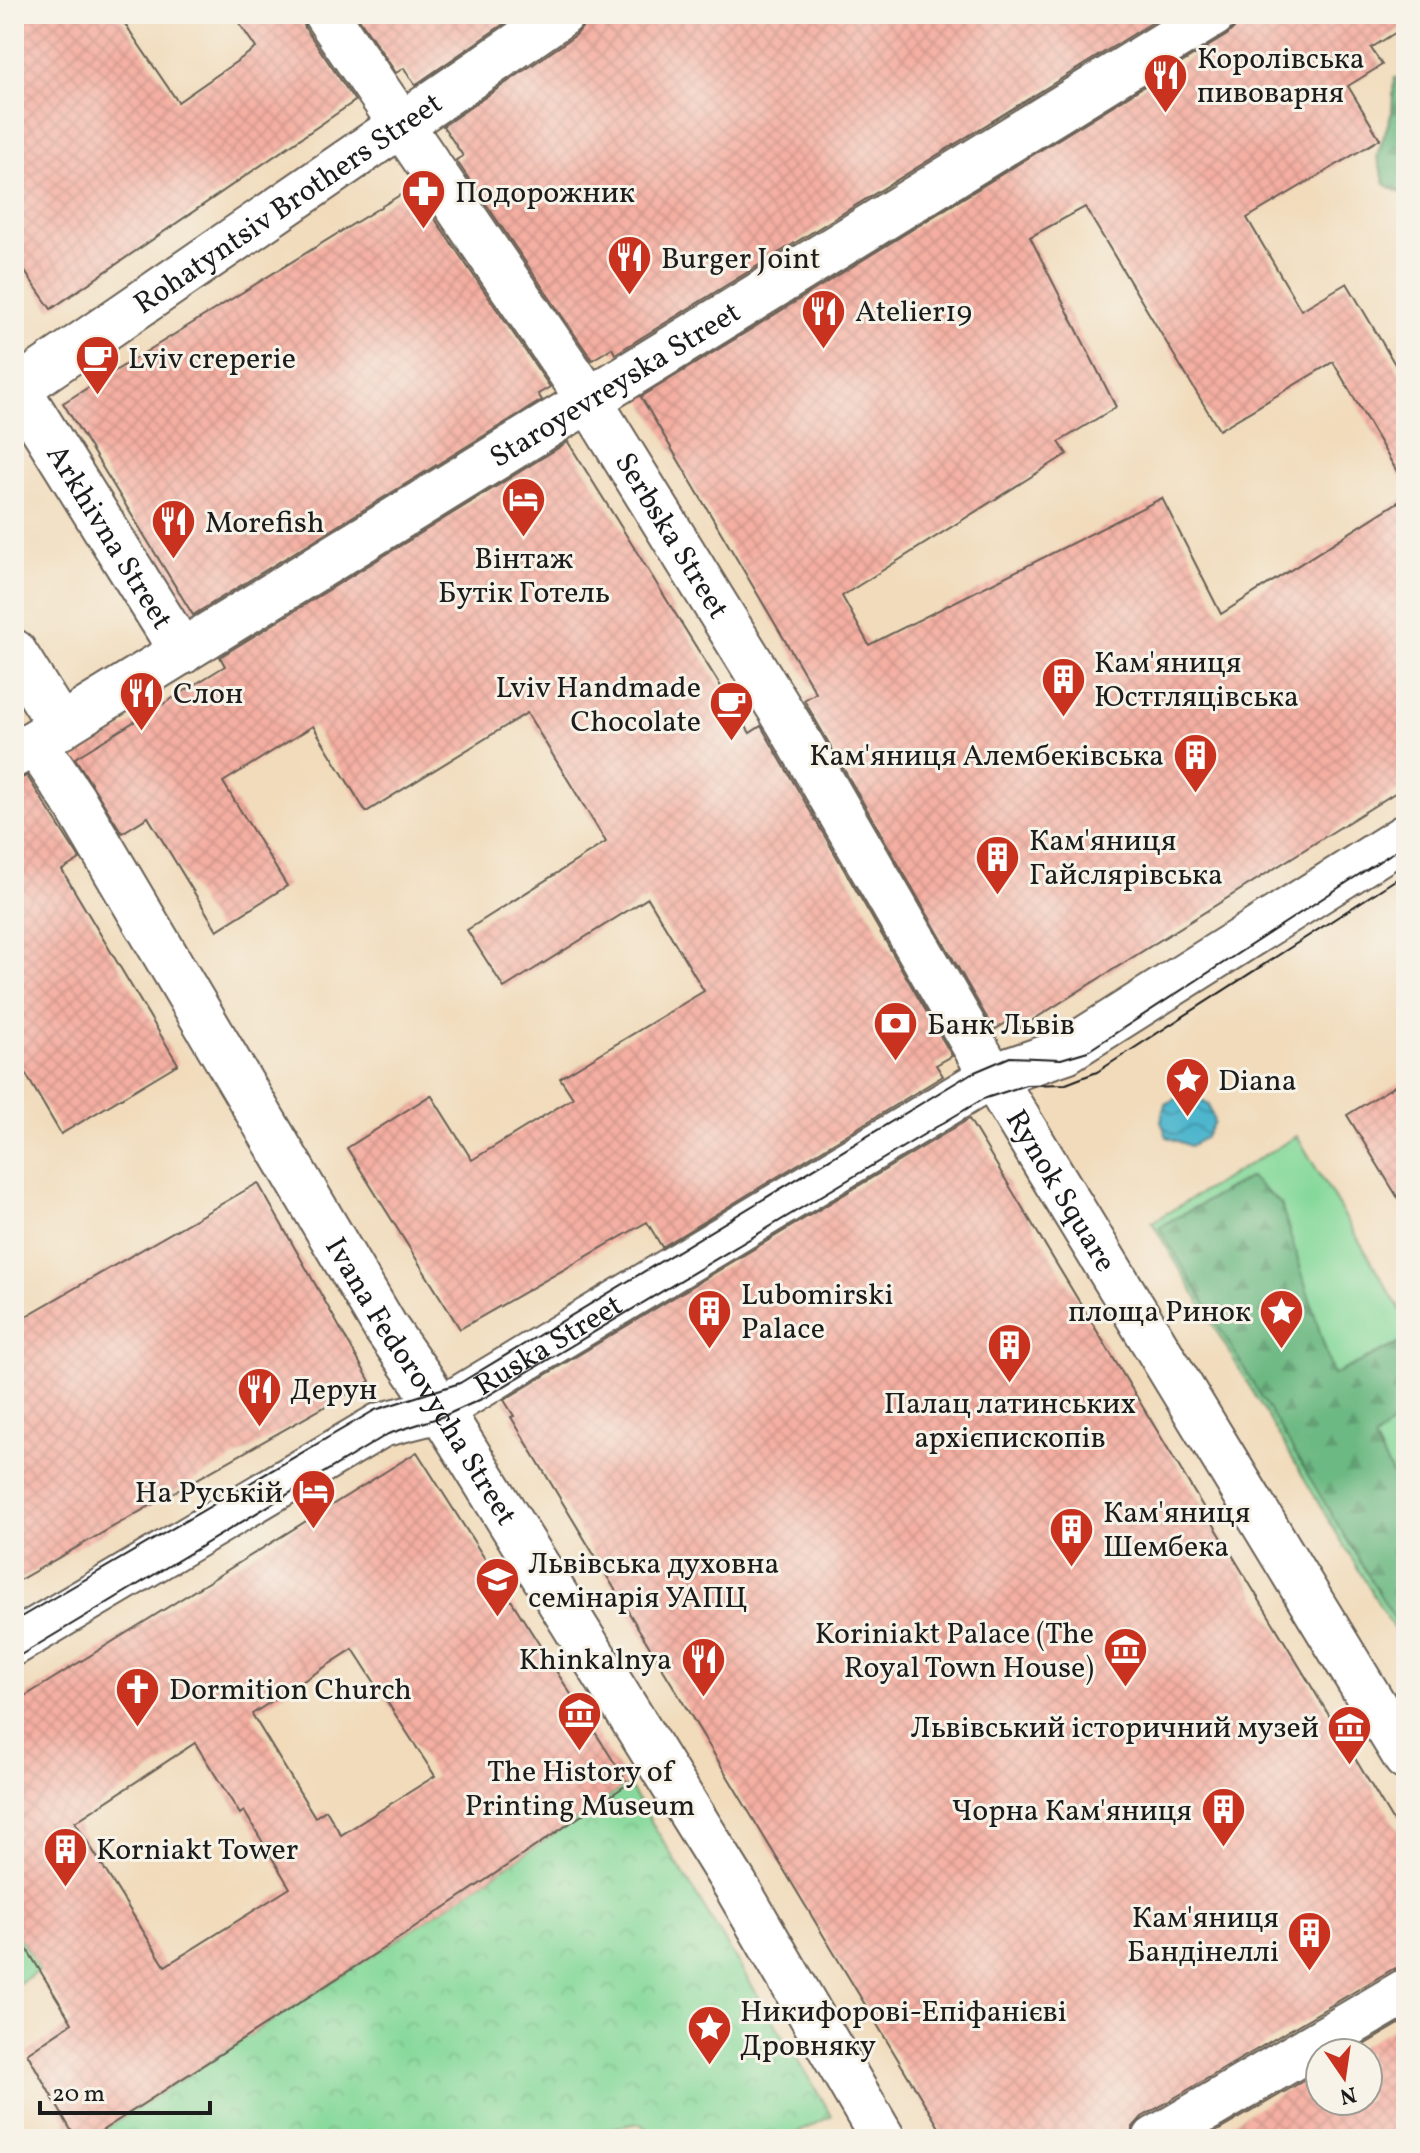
<svg xmlns="http://www.w3.org/2000/svg" width="1420" height="2153" font-family="Vollkorn,serif">
<style>
.green{fill:#87d99b;stroke:#527a5c;stroke-width:2}
.forest{fill:url(#forest-firs);stroke:#446a50;stroke-width:2}
.park{fill:url(#park-crowns);stroke:#527a5c;stroke-width:2}
.water{fill:url(#water-waves);stroke:#356974;stroke-width:2}
.building{fill:url(#building-cross-hatch);fill-rule:evenodd}
.lines{fill:none;stroke-linecap:round;stroke-linejoin:round}
.street-casing{stroke:#675f54;stroke-width:48}
.street{stroke:#fff;stroke-width:44}
.tram{stroke:#1c1c1c;stroke-width:2}
.labels{text-anchor:middle;stroke-width:6;stroke-linejoin:round;paint-order:stroke}
.poi-label{font-size:30px;fill:#1c1c1c;stroke:#f7f3e8;text-anchor:start}
.street-label{font-size:30px;fill:#1c1c1c;stroke:#f7f3e8}
</style>
<defs>
<pattern id="forest-firs" width="22" height="20" patternUnits="userSpaceOnUse" patternTransform="scale(2)"><rect width="22" height="20" fill="#6db983"/><path d="M5 1l3.5 6h-7zM16 11l3.5 6h-7z" fill="#5e9e71"/></pattern>
<pattern id="park-crowns" width="20" height="18" patternUnits="userSpaceOnUse" patternTransform="scale(2)"><rect width="20" height="18" fill="#87d99b"/><path d="M2 6a3 3 0 1 1 6 0M12 15a3 3 0 1 1 6 0" fill="none" stroke="#74ba85"/></pattern>
<pattern id="water-waves" width="16" height="10" patternUnits="userSpaceOnUse" patternTransform="scale(2)"><rect width="16" height="10" fill="#4eb6cd"/><path d="M0 5q4-4 8 0t8 0" fill="none" stroke="#4093a6"/></pattern>
<pattern id="building-cross-hatch" width="8" height="8" patternUnits="userSpaceOnUse" patternTransform="scale(2)"><rect width="8" height="8" fill="#f5afa2"/><path d="M0 0l8 8M0 8l8-8" fill="none" stroke="#d1968b"/></pattern>
</defs>
<rect width="100%" height="100%" fill="#f7f3e8"/>
<filter id="ink" filterUnits="userSpaceOnUse"><feTurbulence type="fractalNoise" baseFrequency=".0125" numOctaves="2"/><feDisplacementMap in="SourceGraphic" scale="16" xChannelSelector="R" yChannelSelector="G"/><feConvolveMatrix kernelMatrix="1 2 1 2 8 2 1 2 1" color-interpolation-filters="sRGB"/></filter>
<filter id="wash" filterUnits="userSpaceOnUse"><feTurbulence type="fractalNoise" baseFrequency=".006" numOctaves="4" result="noise"/><feDisplacementMap in="SourceGraphic" scale="32" xChannelSelector="R" yChannelSelector="G"/><feGaussianBlur stdDeviation="1.8" result="paint"/><feColorMatrix in="noise" values="0 0 0 0 0 0 0 0 0 0 0 0 0 0 0 0 0 1.4 0 .05"/><feComposite in="paint" operator="in"/></filter>
<g filter="url(#wash)">
<rect width="100%" height="100%" fill="#f1dbbb"/>
<g class="green">
<polygon points="1297,1136 1406,1320 1406,1641 1402,1643 1152,1222"/>
<polygon points="14,1928 40,1970 14,1986"/>
</g>
<g class="forest">
<polygon points="1406,76 1406,196 1385,184 1377,156 1392,112 1394,78"/>
<polygon points="1250,1177 1281,1204 1333,1375 1406,1340 1406,1411 1374,1440 1406,1500 1406,1621 1402,1632 1159,1227"/>
</g>
<polygon class="park" points="628,1784 832,2116 785,2139 662,2139 639,2123 555,2139 89,2139 404,1935"/>
<polygon class="water" points="1187,1093 1209,1105 1214,1122 1206,1137 1190,1146 1167,1137 1161,1121 1165,1104"/>
<g id="blocks">
<g class="building">
<polygon points="14,14 118,14 178,102 256,48 233,14 301,14 305,28 355,101 51,309 14,256"/>
<polygon points="356,14 518,14 415,85 404,68 396,73"/>
<polygon points="587,14 1166,14 615,354 612,348 592,360 456,160 463,156 443,126 576,35 584,25"/>
<polygon points="1239,14 1406,14 1406,26 1371,48 1382,65 1348,86 1380,139 1247,218 1301,310 1347,283 1406,383 1406,487 1333,362 1219,430 1085,207 1030,237 1116,407 1059,442 1067,454 842,596 869,645 1162,498 1221,614 1406,497 1406,786 1020,1028 1014,1018 994,1030 804,700 816,693 641,397 1227,35 1236,26"/>
<polygon points="413,187 550,387 538,394 542,400 193,615 63,403"/>
<polygon points="568,442 750,733 761,726 952,1056 936,1065 943,1076 662,1247 647,1222 460,1329 347,1148 431,1095 472,1160 573,1098 560,1078 704,991 648,898 504,988 467,930 606,842 527,713 366,812 313,726 223,782 287,886 217,930 148,817 122,833 75,758 225,666 220,657"/>
<polygon points="27,776 80,859 62,870 178,1064 61,1134 14,1054 14,780"/>
<polygon points="1406,1079 1406,1211 1347,1115"/>
<polygon points="969,1119 1406,1843 1406,1966 1393,1969 1142,2117 1133,2127 1130,2139 946,2139 511,1417 514,1416 504,1400"/>
<polygon points="258,1183 370,1381 14,1583 14,1323"/>
<path d="M417,1452L628,1784L404,1935L89,2139H76L27,2053L72,2023L14,1928V1703ZM353,1649L435,1776L341,1835L326,1810L315,1817L252,1714ZM195,1743L240,1814L244,1811L290,1888L165,1966L75,1822Z"/>
<polygon points="1406,2020 1406,2139 1204,2139 1320,2071 1320,2101 1368,2101 1368,2053 1350,2053"/>
</g>
</g>
</g>
<g filter="url(#ink)">
<use href="#blocks" fill-opacity="0" stroke="#675f54" stroke-width="2"/>
<g class="lines">
<defs>
<g id="street">
<path id="s1" d="M326,14L589,400L789,724L992,1076L1406,1758"/>
<path id="s2" d="M14,382L182,652"/>
<path id="s3" d="M14,391L562,14"/>
<polyline points="14,652 61,727"/>
<path id="s4" d="M35,743L76,804L385,1327L422,1380L736,1886L883,2139"/>
<path id="s5" d="M14,755L1214,14"/>
<path id="s6" d="M14,1643L381,1425L440,1410L992,1076L1066,1051L1406,836"/>
<polyline points="1155,2139 1406,1991"/>
</g>
</defs>
<use href="#street" class="street-casing"/>
<use href="#street" class="street"/>
<g class="tram">
<polyline points="14,1621 375,1410 460,1383 970,1074 1010,1057 1061,1059 1088,1051 1406,844"/>
<polyline points="14,1659 388,1434 444,1416 486,1397 983,1099 1026,1085 1066,1084 1097,1072 1406,873"/>
</g>
</g>
</g>
<defs>
<symbol id="restaurant-pin" viewBox="-11 -11 22 30"><path d="M0 17L-7.5 6A9.5 9.5 0 1 1 7.5 6Z" fill="#c8321e" stroke="#f7f3e8"/><path d="M-5-6h1v4h1v-4h1v4h1v-4h1v5L-1.5 .5V6h-2V.5L-5-1ZM5-6V6H3V1.5H1.5Q1.5-4 5-6Z" fill="#fff"/></symbol>
<symbol id="pharmacy-pin" viewBox="-11 -11 22 30"><path d="M0 17L-7.5 6A9.5 9.5 0 1 1 7.5 6Z" fill="#c8321e" stroke="#f7f3e8"/><path d="M-2-6h4v4h4v4h-4v4h-4v-4h-4v-4h4Z" fill="#fff"/></symbol>
<symbol id="cafe-pin" viewBox="-11 -11 22 30"><path d="M0 17L-7.5 6A9.5 9.5 0 1 1 7.5 6Z" fill="#c8321e" stroke="#f7f3e8"/><path d="M-5.5-4.5H6V0H3Q3 3.5 0 3.5H-2.5Q-5.5 3.5-5.5 0ZM3-3.2v2h1.7v-2ZM-6 4.5H4V6H-6Z" fill="#fff"/></symbol>
<symbol id="hotel-pin" viewBox="-11 -11 22 30"><path d="M0 17L-7.5 6A9.5 9.5 0 1 1 7.5 6Z" fill="#c8321e" stroke="#f7f3e8"/><path d="M-6-4.5h1.5V1H6V5H4.5V3h-9V5H-6ZM-4 0a1.8 1.8 0 1 1 3.6 0ZM.5 0V-2.5h3Q6-2.5 6 0Z" fill="#fff"/></symbol>
<symbol id="building-pin" viewBox="-11 -11 22 30"><path d="M0 17L-7.5 6A9.5 9.5 0 1 1 7.5 6Z" fill="#c8321e" stroke="#f7f3e8"/><path d="M-4-6H4V6H1V3H-1V6H-4ZM-2.5-4.3h1.7v1.8h-1.7ZM.8-4.3h1.7v1.8H.8ZM-2.5-1h1.7V.8h-1.7ZM.8-1h1.7V.8H.8Z" fill="#fff"/></symbol>
<symbol id="bank-pin" viewBox="-11 -11 22 30"><path d="M0 17L-7.5 6A9.5 9.5 0 1 1 7.5 6Z" fill="#c8321e" stroke="#f7f3e8"/><path d="M-6-4H6V4H-6ZM0-2.3a2.3 2.3 0 1 0 0 4.6a2.3 2.3 0 1 0 0-4.6Z" fill="#fff"/></symbol>
<symbol id="sight-pin" viewBox="-11 -11 22 30"><path d="M0 17L-7.5 6A9.5 9.5 0 1 1 7.5 6Z" fill="#c8321e" stroke="#f7f3e8"/><path d="M0-6L1.8-2.2L6-1.7L2.9 1.2L3.7 5.4L0 3.3L-3.7 5.4L-2.9 1.2L-6-1.7L-1.8-2.2Z" fill="#fff"/></symbol>
<symbol id="university-pin" viewBox="-11 -11 22 30"><path d="M0 17L-7.5 6A9.5 9.5 0 1 1 7.5 6Z" fill="#c8321e" stroke="#f7f3e8"/><path d="M0-5L7-2L0 1L-7-2ZM-4 1L0 2.5L4 1V4Q0 6-4 4Z" fill="#fff"/></symbol>
<symbol id="museum-pin" viewBox="-11 -11 22 30"><path d="M0 17L-7.5 6A9.5 9.5 0 1 1 7.5 6Z" fill="#c8321e" stroke="#f7f3e8"/><path d="M0-6L6-3V-2H-6V-3ZM-5-1h2V3h-2ZM-1-1h2V3h-2ZM3-1h2V3H3ZM-6 4H6V6H-6Z" fill="#fff"/></symbol>
<symbol id="church-pin" viewBox="-11 -11 22 30"><path d="M0 17L-7.5 6A9.5 9.5 0 1 1 7.5 6Z" fill="#c8321e" stroke="#f7f3e8"/><path d="M-1.2-6h2.4v3.5h3.3v2.4h-3.3V6h-2.4V-.1h-3.3v-2.4h3.3Z" fill="#fff"/></symbol>
</defs>
<g fill-rule="evenodd">
<use href="#restaurant-pin" x="1140" y="50" width="51" height="69"/>
<use href="#pharmacy-pin" x="398" y="166" width="51" height="69"/>
<use href="#restaurant-pin" x="604" y="232" width="51" height="69"/>
<use href="#restaurant-pin" x="798" y="286" width="51" height="69"/>
<use href="#cafe-pin" x="72" y="332" width="51" height="69"/>
<use href="#hotel-pin" x="498" y="474" width="51" height="69"/>
<use href="#restaurant-pin" x="148" y="496" width="51" height="69"/>
<use href="#building-pin" x="1038" y="654" width="51" height="69"/>
<use href="#restaurant-pin" x="116" y="668" width="51" height="69"/>
<use href="#cafe-pin" x="706" y="678" width="51" height="69"/>
<use href="#building-pin" x="1170" y="730" width="51" height="69"/>
<use href="#building-pin" x="972" y="832" width="51" height="69"/>
<use href="#bank-pin" x="870" y="998" width="51" height="69"/>
<use href="#sight-pin" x="1162" y="1054" width="51" height="69"/>
<use href="#building-pin" x="684" y="1286" width="51" height="69"/>
<use href="#sight-pin" x="1256" y="1286" width="51" height="69"/>
<use href="#building-pin" x="984" y="1320" width="51" height="69"/>
<use href="#restaurant-pin" x="234" y="1364" width="51" height="69"/>
<use href="#hotel-pin" x="288" y="1466" width="51" height="69"/>
<use href="#building-pin" x="1046" y="1504" width="51" height="69"/>
<use href="#university-pin" x="472" y="1554" width="51" height="69"/>
<use href="#museum-pin" x="1100" y="1624" width="51" height="69"/>
<use href="#restaurant-pin" x="678" y="1634" width="51" height="69"/>
<use href="#church-pin" x="112" y="1664" width="51" height="69"/>
<use href="#museum-pin" x="554" y="1688" width="51" height="69"/>
<use href="#museum-pin" x="1324" y="1702" width="51" height="69"/>
<use href="#building-pin" x="1198" y="1784" width="51" height="69"/>
<use href="#building-pin" x="40" y="1824" width="51" height="69"/>
<use href="#building-pin" x="1284" y="1908" width="51" height="69"/>
<use href="#sight-pin" x="684" y="2002" width="51" height="69"/>
</g>
<g class="labels">
<g class="poi-label">
<text x="1197" y="68">Королівська<tspan x="1197" dy="34">пивоварня</tspan></text>
<text x="455" y="202">Подорожник</text>
<text x="661" y="268">Burger Joint</text>
<text x="855" y="321">Atelier19</text>
<text x="128" y="368">Lviv creperie</text>
<text x="205" y="532">Morefish</text>
<text x="524" y="568" text-anchor="middle">Вінтаж<tspan x="524" dy="34">Бутік Готель</tspan></text>
<text x="1094" y="672">Кам'яниця<tspan x="1094" dy="34">Юстгляцівська</tspan></text>
<text x="701" y="697" text-anchor="end">Lviv Handmade<tspan x="701" dy="34">Chocolate</tspan></text>
<text x="173" y="703">Слон</text>
<text x="1164" y="765" text-anchor="end">Кам'яниця Алембеківська</text>
<text x="1029" y="850">Кам'яниця<tspan x="1029" dy="34">Гайслярівська</tspan></text>
<text x="927" y="1034">Банк Львів</text>
<text x="1218" y="1090">Diana</text>
<text x="741" y="1304">Lubomirski<tspan x="741" dy="34">Palace</tspan></text>
<text x="1251" y="1321" text-anchor="end">площа Ринок</text>
<text x="290" y="1399">Дерун</text>
<text x="1010" y="1413" text-anchor="middle">Палац латинських<tspan x="1010" dy="34">архієпископів</tspan></text>
<text x="283" y="1502" text-anchor="end">На Руській</text>
<text x="1103" y="1522">Кам'яниця<tspan x="1103" dy="34">Шембека</tspan></text>
<text x="528" y="1573">Львівська духовна<tspan x="528" dy="34">семінарія УАПЦ</tspan></text>
<text x="1094" y="1643" text-anchor="end">Koriniakt Palace (The<tspan x="1094" dy="34">Royal Town House)</tspan></text>
<text x="672" y="1669" text-anchor="end">Khinkalnya</text>
<text x="169" y="1699">Dormition Church</text>
<text x="1319" y="1737" text-anchor="end">Львівський історичний музей</text>
<text x="580" y="1781" text-anchor="middle">The History of<tspan x="580" dy="34">Printing Museum</tspan></text>
<text x="1192" y="1820" text-anchor="end">Чорна Кам'яниця</text>
<text x="96" y="1859">Korniakt Tower</text>
<text x="1279" y="1927" text-anchor="end">Кам'яниця<tspan x="1279" dy="34">Бандінеллі</tspan></text>
<text x="740" y="2021">Никифорові-Епіфанієві<tspan x="740" dy="34">Дровняку</tspan></text>
</g>
<g class="street-label">
<text dy="10" stroke="none"><textPath href="#s3" startOffset="332">Rohatyntsiv Brothers Street</textPath></text>
<text dy="10" stroke="none"><textPath href="#s5" startOffset="706">Staroyevreyska Street</textPath></text>
<text dy="10" stroke="none"><textPath href="#s1" startOffset="626">Serbska Street</textPath></text>
<text dy="10" stroke="none"><textPath href="#s2" startOffset="182">Arkhivna Street</textPath></text>
<text dy="10" stroke="none"><textPath href="#s1" startOffset="1388">Rynok Square</textPath></text>
<text dy="10" stroke="none"><textPath href="#s6" startOffset="614">Ruska Street</textPath></text>
<text dy="10" stroke="none"><textPath href="#s4" startOffset="746">Ivana Fedorovycha Street</textPath></text>
</g>
</g>
<rect width="1420" height="2153" fill="none" stroke="#f7f3e8" stroke-width="48"/>
<g transform="translate(1344 2077) rotate(167)"><circle r="38" fill="#f7f3e8" stroke="#9f9d96" stroke-width="2"/>
<path d="M0-6L14 30L0 20L-14 30Z" fill="#c8321e"/>
<text y="-12" font-size="22" font-weight="bold" text-anchor="middle" fill="#1c1c1c">N</text>
</g>
<path d="M40 2101v12h170v-12" fill="none" stroke="#1c1c1c" stroke-width="4"/>
<text x="52" y="2101" font-size="24" fill="#1c1c1c" stroke="#f7f3e8" stroke-width="6" paint-order="stroke">20 m</text>
</svg>
